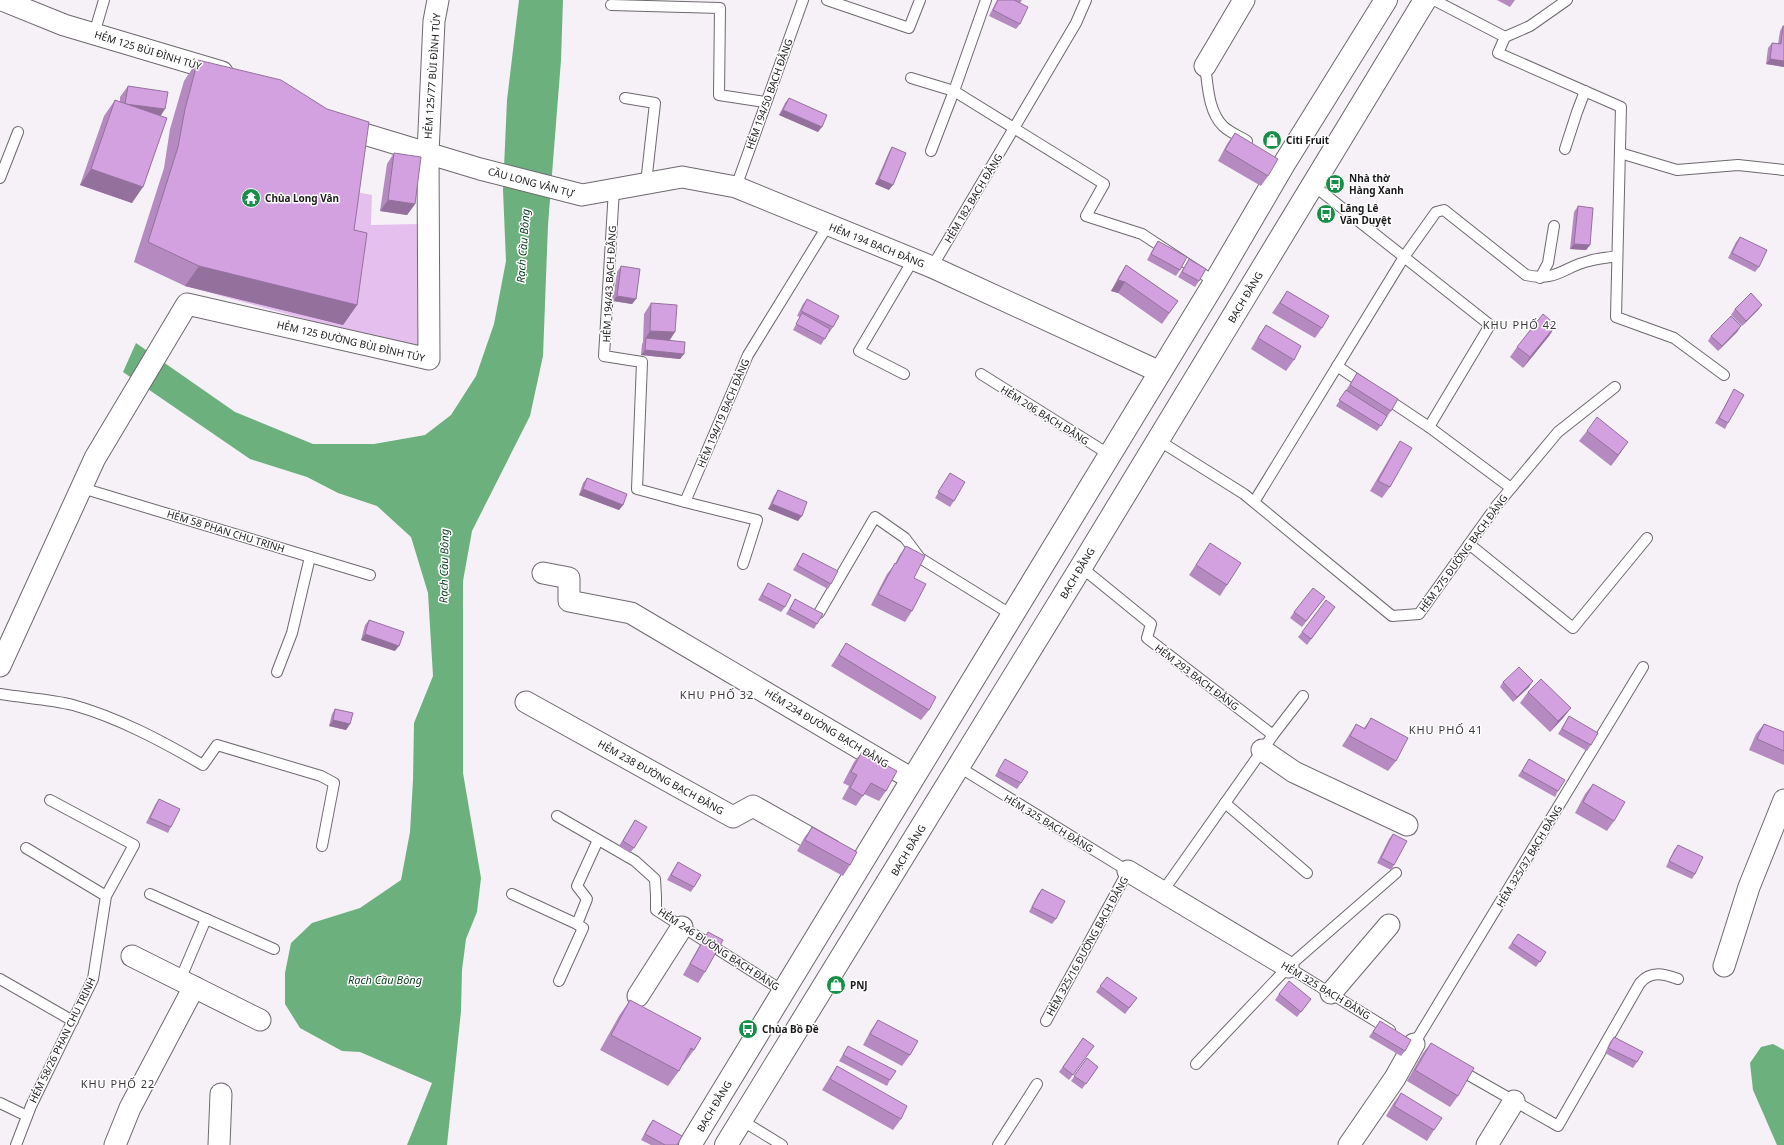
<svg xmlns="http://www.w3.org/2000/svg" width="1784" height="1145" font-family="'Noto Sans',sans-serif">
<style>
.green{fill:#e5c0ef}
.water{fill:#6cb07d}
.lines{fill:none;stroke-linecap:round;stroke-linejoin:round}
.service-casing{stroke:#6d696e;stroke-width:12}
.minor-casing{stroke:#6d696e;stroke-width:23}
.primary-casing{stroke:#6d696e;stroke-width:24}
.service{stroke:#fff;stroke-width:10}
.minor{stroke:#fff;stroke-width:21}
.primary{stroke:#fff;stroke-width:22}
.wall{fill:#b58ac1}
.shaded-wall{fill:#94719d}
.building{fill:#d3a1e0;stroke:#94719d}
.labels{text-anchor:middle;stroke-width:3;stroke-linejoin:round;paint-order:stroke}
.street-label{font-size:10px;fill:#19181a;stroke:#fff}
.poi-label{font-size:10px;font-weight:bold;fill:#19181a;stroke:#fff;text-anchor:start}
.water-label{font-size:11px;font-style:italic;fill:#053c1b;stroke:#fff}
.neighbourhood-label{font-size:11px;letter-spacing:1px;fill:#3b383c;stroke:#fff}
</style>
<rect width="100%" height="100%" fill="#f6f1f7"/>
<polygon class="green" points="346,190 372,195 371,225 419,224 418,350 185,286 194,258"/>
<g class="water">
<polygon points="519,0 563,0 561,60 548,225 543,356 530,416 472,531 463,581 463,773 481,878 477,912 466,939 462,970 461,1011 447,1145 407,1145 432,1083 360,1052 342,1051 300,1028 285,1004 285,973 291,943 312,923 360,908 401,880 410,832 413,780 414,723 433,676 428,593 411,537 377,506 338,493 307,477 250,459 123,372 136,343 235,412 313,444 374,444 425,435 451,415 476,376 494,324 506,261 503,190 507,100"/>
<polygon points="1773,1044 1784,1050 1784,1145 1777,1145 1753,1090 1750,1063 1761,1047"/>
</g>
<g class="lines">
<defs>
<g id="service">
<polyline points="827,0 909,28 920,0"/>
<polyline points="986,0 954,91 1104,184 1086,216 1142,234 1215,282"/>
<polyline points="1434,0 1505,37 1498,53 1621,107 1616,317 1674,338 1724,375"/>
<polyline points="611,5 720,8 719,95 765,102"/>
<polyline points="94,34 104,0"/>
<polyline points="1505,37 1530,26 1567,0"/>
<path d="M1205,66C1208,85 1208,111 1223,126C1229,132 1239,136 1247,141"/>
<polyline points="911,78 954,91 931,151"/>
<polyline points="625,98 655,103 646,183"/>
<polyline points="1565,149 1577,112 1585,91"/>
<polyline points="1620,153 1677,170 1738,165 1784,170"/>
<polyline points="0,178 18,132"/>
<polyline points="1313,185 1490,325 1429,427"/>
<polyline points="736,187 803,0"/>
<polyline points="614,189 604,356 642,362 637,489 685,502"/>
<polyline points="932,267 1076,23 1086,0"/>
<polyline points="1540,278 1548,263 1554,226"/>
<polyline points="1337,366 1365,385"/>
<polyline points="904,374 859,351 913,260"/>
<polyline points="981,374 1110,455"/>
<polyline points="1384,397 1429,427 1511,488"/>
<polyline points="1158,440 1244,494 1392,616 1419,614 1497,505 1558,432 1615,387"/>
<polyline points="82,488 370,575"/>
<path d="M1254,502L1404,257L1436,212L1444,210L1526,275C1557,282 1563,267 1589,261C1598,258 1608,258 1617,256"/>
<polyline points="1469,544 1573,628 1647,538"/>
<polyline points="743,564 757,520 685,502 748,355 828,225"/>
<polyline points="1081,567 1151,624 1147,638 1273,735"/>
<polyline points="819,613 875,517 905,538 920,558 1012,615"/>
<polyline points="277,672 292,633 310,557"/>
<path d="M0,694C24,698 50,699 73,705C119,718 162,741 203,765L217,745L321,776L334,783L322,846"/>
<polyline points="959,767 1128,871 1046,1021"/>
<polyline points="1225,803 1307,873"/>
<polyline points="557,816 635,861 655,879 656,896 656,910 783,991"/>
<polyline points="26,848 106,896"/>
<polyline points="1163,891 1273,735 1303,696"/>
<polyline points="150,894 206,919"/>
<polyline points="512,894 577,924"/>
<polyline points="1288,967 1390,1030"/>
<polyline points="0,979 73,1021"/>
<polyline points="180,980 206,919 274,949"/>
<polyline points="559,981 583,928 577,924 587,899 577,886 598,840"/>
<polyline points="1414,1044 1643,667"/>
<polyline points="1196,1064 1288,967 1396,873"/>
<path d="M1458,1069L1558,1126L1640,983C1651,970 1664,974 1678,979"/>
<polyline points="0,1103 27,1116"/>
<polyline points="741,1120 782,1145"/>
<polyline points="16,1145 31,1106 93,979 106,896 134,845 50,800"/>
<polyline points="998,1145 1037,1084"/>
</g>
<g id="minor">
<polyline points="2,0 64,25 222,72"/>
<polyline points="1205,66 1244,0"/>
<polyline points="341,127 480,169 582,195 682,177 736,187 932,267 1160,372"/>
<polyline points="543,573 569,578 569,601 631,613 912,779"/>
<polyline points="0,666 95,458 187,304 429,359 428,153 434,21 438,0"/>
<polyline points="526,702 733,817 753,806 831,850"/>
<polyline points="1262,750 1294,772 1407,825"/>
<polyline points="1128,871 1288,967"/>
<polyline points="132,956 260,1020"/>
<polyline points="1724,966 1749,887 1784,800"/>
<polyline points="1331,993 1389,925"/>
<polyline points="638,996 682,927"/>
<polyline points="115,1145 130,1108 194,987"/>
<polyline points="219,1145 221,1094"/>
<polyline points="1349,1145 1395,1078 1414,1044"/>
<polyline points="1487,1145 1514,1101"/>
</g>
<g id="primary">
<polyline points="690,1145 1215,282 1284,164 1386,0"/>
<polyline points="726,1145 1081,567 1425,0"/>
</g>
</defs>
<use href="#service" class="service-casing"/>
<use href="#minor" class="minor-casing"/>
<use href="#primary" class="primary-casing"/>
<use href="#service" class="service"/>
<use href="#minor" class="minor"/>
<use href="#primary" class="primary"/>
</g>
<g class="wall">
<polygon points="997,0 1022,0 1020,3 1020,24 1016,29 989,16"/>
<polygon points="1497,0 1515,0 1510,7"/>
<polygon points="1783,26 1784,67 1766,64 1768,48 1772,43 1778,44 1780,31"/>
<polygon points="198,60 354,230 357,305 343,325 185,286 134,262 164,168 170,129 184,81"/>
<polygon points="128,86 161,116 132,203 80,185 104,116 115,100 120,102 120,97"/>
<polygon points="789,98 818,132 779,115 785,103"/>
<polygon points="1235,133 1268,176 1261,186 1218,161 1227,144"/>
<polygon points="892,147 889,190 875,184 889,152"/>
<polygon points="394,153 415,204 407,215 380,211 387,164"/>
<polygon points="1578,206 1590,245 1586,250 1570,249 1574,212"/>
<polygon points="1740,237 1759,267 1755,272 1728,258 1736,242"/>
<polygon points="1158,241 1180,270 1176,276 1147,260 1154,247"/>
<polygon points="1189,259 1199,281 1195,287 1178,277"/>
<polygon points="1126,265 1178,301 1162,324 1118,293 1111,291 1119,276"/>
<polygon points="621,266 636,299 632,304 613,301 617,272"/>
<polygon points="1287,291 1322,328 1315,338 1272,313"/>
<polygon points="807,299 833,327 829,333 828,333 821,345 793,330 800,317 797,316 803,304"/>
<polygon points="651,303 669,341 684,354 680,359 641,355 642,344 643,342 644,314"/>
<polygon points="1762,305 1758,310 1742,326 1731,315 1735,309"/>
<polygon points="1266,325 1294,360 1286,371 1251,349 1259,335"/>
<polygon points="1556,325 1549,336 1523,368 1510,357 1517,347"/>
<polygon points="1741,326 1737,332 1718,351 1708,341 1711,336"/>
<polygon points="1357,373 1391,411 1377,431 1336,406"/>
<polygon points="1734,389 1728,423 1725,429 1715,423 1731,395"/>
<polygon points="1587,431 1621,452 1611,466 1579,441"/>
<polygon points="1400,441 1390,487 1382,498 1370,491 1393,452"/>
<polygon points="950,473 954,501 950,507 935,498"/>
<polygon points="587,478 623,505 619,510 579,495 583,483"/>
<polygon points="778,490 798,521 768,509 774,496"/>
<polygon points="1210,543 1227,585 1220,596 1189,575"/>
<polygon points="906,546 914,578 912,611 905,622 871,605 887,574 895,564 899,556"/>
<polygon points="803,553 831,584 828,589 793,570 800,558"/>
<polygon points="768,583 785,607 781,612 758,600"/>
<polygon points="1325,597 1302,627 1290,618 1294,612"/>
<polygon points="795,599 817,624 814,629 786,614"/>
<polygon points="1331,613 1307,645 1298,637 1302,632"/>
<polygon points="369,620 395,651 361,640 365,625"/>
<polygon points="846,643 929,710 921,720 831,666"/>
<polygon points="1503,682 1529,687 1513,702 1500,687"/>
<polygon points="1528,692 1571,708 1563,718 1550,732 1520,703"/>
<polygon points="335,709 350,724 346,730 329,726 332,714"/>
<polygon points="1569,716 1591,745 1587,751 1558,734"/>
<polygon points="1371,718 1396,761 1388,771 1342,746 1356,724 1364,728"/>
<polygon points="1764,724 1784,732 1784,765 1749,750 1756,734"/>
<polygon points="862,752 886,791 879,801 864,794 856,806 842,799 849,786 843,783 854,762"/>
<polygon points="1005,759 1021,783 1017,789 995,776"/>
<polygon points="1529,759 1558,791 1555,797 1518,776"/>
<polygon points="1593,784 1614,821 1607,831 1575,813 1585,794"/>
<polygon points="159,799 171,827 168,833 146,823 155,805"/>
<polygon points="635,820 634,848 630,853 619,846"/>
<polygon points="812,827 850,865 843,876 797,851 804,838"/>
<polygon points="1393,834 1394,865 1391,870 1377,863 1389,839"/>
<polygon points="1678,845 1695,874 1692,879 1666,867 1674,850"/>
<polygon points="678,862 694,887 691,892 667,880 674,868"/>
<polygon points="1042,889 1056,919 1052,924 1029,912 1038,894"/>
<polygon points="708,932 705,972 698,983 683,975 701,943"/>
<polygon points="1518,934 1546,952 1536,967 1508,948"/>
<polygon points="1107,977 1137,998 1125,1014 1096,992"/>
<polygon points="1279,994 1311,999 1297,1017 1275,1000"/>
<polygon points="630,1000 694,1050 683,1065 682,1065 679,1071 668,1086 600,1050 619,1016"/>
<polygon points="878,1020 910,1055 902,1066 863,1045 871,1030"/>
<polygon points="1380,1021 1405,1051 1401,1056 1369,1037"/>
<polygon points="1614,1037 1637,1062 1633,1068 1605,1053 1610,1042"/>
<polygon points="1083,1038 1094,1046 1069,1080 1059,1072"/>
<polygon points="1431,1043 1458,1096 1450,1107 1407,1081 1423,1053"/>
<polygon points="848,1046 890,1080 887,1086 839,1061"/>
<polygon points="1087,1058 1098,1067 1082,1089 1071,1081"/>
<polygon points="837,1066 901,1119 893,1130 822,1090 830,1077"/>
<polygon points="1401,1093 1434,1130 1427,1141 1386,1116 1393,1104"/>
<polygon points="653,1120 677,1145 651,1145 641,1140 649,1125"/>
</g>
<g class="shaded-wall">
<polygon points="1770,59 1784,61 1784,67 1766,64"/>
<polygon points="125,104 165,109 158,120"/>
<polygon points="783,110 822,127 818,132 779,115"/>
<polygon points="91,169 143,187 132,203 80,185"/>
<polygon points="879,179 893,185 889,190 875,184"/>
<polygon points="388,200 415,204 407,215 380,211"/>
<polygon points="1574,244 1590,245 1586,250 1570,249"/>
<polygon points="199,266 357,305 343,325 185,286"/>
<polygon points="1118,280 1125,282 1118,293 1111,291"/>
<polygon points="617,296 636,299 632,304 613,301"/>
<polygon points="1762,305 1758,310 1742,326 1746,321"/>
<polygon points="1556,325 1549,336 1523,368 1530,357"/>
<polygon points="1741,326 1737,332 1718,351 1722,346"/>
<polygon points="650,331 675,332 668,343 646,338 643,342"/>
<polygon points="645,350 684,354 680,359 641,355"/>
<polygon points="1628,442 1621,452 1611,466 1618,455"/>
<polygon points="583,489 623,505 619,510 579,495"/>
<polygon points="772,504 802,516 798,521 768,509"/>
<polygon points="365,634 399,646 395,651 361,640"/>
<polygon points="1533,681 1529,687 1513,702 1517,697"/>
<polygon points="1571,708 1563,718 1550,732 1558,721"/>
<polygon points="333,720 350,724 346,730 329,726"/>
</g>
<g class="building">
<polygon points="998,0 1014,0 1028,7 1020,24 993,10"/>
<polygon points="1783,26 1784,26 1784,61 1770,59 1772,43 1781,44"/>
<polygon points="198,60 281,80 327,109 369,122 354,230 367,233 357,305 199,266 148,242 178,147 185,109"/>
<polygon points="128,86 168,92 165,109 125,104"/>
<polygon points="789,98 827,115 822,127 783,110"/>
<polygon points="115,100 167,118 143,187 91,169"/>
<polygon points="1235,133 1278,159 1268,176 1225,150"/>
<polygon points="892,147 906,153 893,185 879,179"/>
<polygon points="394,153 421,157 415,204 388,200"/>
<polygon points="1578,206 1593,208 1590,245 1574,244"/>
<polygon points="1740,237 1767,250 1759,267 1732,253"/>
<polygon points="1158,241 1187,257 1180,270 1151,254"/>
<polygon points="1189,259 1206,269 1199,281 1182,272"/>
<polygon points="1126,265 1178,301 1169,313 1125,282 1118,280"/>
<polygon points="621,266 640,269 636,299 617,296"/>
<polygon points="1287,291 1329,316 1322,328 1280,303"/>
<polygon points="1751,293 1762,305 1746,321 1735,309"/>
<polygon points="807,299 839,316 833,327 801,311"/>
<polygon points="651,303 677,305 675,332 650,331"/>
<polygon points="802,313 830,329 825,339 796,324"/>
<polygon points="1543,314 1556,325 1530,357 1517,347"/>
<polygon points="1731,316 1741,326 1722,346 1711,336"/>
<polygon points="1266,325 1301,346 1294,360 1258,338"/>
<polygon points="646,338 685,342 684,354 645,350"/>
<polygon points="1357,373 1398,399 1391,411 1350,385"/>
<polygon points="1734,389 1744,395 1728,423 1719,418"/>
<polygon points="1346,390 1387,416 1381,426 1339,400"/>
<polygon points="1597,417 1628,442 1618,455 1587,431"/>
<polygon points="1400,441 1412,448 1390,487 1378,481"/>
<polygon points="950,473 965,482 954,501 938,492"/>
<polygon points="587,478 627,494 623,505 583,489"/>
<polygon points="778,490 807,502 802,516 772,504"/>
<polygon points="1210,543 1241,563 1227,585 1196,565"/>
<polygon points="906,546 925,556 914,578 926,584 912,611 878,594 895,563 896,564"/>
<polygon points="803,553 838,571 831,584 797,565"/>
<polygon points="768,583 791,595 785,607 762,595"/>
<polygon points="1313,588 1325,597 1306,621 1294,612"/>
<polygon points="795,599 823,614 817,624 790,609"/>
<polygon points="1326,600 1335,607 1311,639 1302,632"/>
<polygon points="369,620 404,632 399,646 365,634"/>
<polygon points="846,643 936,697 929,710 839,655"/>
<polygon points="1519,667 1533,681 1517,697 1503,682"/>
<polygon points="1541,679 1571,708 1558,721 1528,692"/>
<polygon points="335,709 353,713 350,724 333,720"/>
<polygon points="1569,716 1598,733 1591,745 1562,729"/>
<polygon points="1371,718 1408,738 1396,761 1350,736 1356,724 1365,729"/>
<polygon points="1764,724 1784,732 1784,751 1757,739"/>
<polygon points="862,752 897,771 886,791 871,783 863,796 850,788 857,775 851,772"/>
<polygon points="1005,759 1028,772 1021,783 998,771"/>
<polygon points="1529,759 1565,780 1558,791 1522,771"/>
<polygon points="1593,784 1625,802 1614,821 1583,802"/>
<polygon points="159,799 180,809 171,827 150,818"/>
<polygon points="635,820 647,827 634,848 623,841"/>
<polygon points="812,827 857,852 850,865 805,840"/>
<polygon points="1393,834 1407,841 1394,865 1381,858"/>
<polygon points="1678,845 1703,857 1695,874 1669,861"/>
<polygon points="678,862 701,875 694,887 671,875"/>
<polygon points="1042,889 1065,901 1056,919 1032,907"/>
<polygon points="708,932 723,940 705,972 690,964"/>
<polygon points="1518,934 1546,952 1540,962 1512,943"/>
<polygon points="1107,977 1137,998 1129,1008 1100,986"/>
<polygon points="1289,981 1311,999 1301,1012 1279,994"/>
<polygon points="630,1000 701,1038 694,1050 691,1048 679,1071 611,1035"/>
<polygon points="878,1020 918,1041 910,1055 870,1034"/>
<polygon points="1380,1021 1411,1040 1405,1051 1373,1032"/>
<polygon points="1614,1037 1643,1052 1637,1062 1608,1048"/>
<polygon points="1083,1038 1094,1046 1073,1075 1063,1067"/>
<polygon points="1431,1043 1474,1068 1458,1096 1415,1070"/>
<polygon points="848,1046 896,1071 890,1080 843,1055"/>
<polygon points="1087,1058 1098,1067 1086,1084 1074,1076"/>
<polygon points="837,1066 907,1106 901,1119 830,1079"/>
<polygon points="1401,1093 1442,1118 1434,1130 1394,1106"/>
<polygon points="653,1120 682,1136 677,1145 665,1145 645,1134"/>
</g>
<defs>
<symbol id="shop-disc" viewBox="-11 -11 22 22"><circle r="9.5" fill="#188e48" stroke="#fff"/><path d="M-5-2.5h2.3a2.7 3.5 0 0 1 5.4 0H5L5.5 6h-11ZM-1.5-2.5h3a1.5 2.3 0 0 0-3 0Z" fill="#fff"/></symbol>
<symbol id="bus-disc" viewBox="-11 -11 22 22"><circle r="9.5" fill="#188e48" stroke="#fff"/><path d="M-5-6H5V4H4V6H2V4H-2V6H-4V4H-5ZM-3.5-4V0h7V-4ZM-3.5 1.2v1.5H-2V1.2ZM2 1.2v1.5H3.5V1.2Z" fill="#fff"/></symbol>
<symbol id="temple-disc" viewBox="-11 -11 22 22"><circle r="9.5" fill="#188e48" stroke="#fff"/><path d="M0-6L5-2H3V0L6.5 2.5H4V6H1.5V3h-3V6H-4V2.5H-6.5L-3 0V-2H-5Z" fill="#fff"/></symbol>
</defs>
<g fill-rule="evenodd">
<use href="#shop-disc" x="1261" y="129" width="22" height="22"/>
<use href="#bus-disc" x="1324" y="173" width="22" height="22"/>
<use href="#temple-disc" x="240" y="187" width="22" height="22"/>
<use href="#bus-disc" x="1315" y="203" width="22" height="22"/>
<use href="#shop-disc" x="825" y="974" width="22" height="22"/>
<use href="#bus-disc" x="737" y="1018" width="22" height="22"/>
</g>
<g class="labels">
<g class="street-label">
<text transform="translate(148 50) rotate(17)" y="4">HẺM 125 BÙI ĐÌNH TÚY</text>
<text transform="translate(432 76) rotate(-86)" y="4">HẺM 125/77 BÙI ĐÌNH TÚY</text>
<text transform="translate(769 94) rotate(-70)" y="4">HẺM 194/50 BẠCH ĐẰNG</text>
<text transform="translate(531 182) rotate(15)" y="4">CẦU LONG VÂN TỰ</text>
<text transform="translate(973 198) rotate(-59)" y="4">HẺM 182 BẠCH ĐẰNG</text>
<text transform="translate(877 245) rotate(22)" y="4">HẺM 194 BẠCH ĐẰNG</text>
<text transform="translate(609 284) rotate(-87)" y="4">HẺM 194/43 BẠCH ĐẰNG</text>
<text transform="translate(1245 297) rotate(-59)" y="4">BẠCH ĐẰNG</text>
<text transform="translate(351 341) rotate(13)" y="4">HẺM 125 ĐƯỜNG BÙI ĐÌNH TÚY</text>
<text transform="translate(723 413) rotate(-67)" y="4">HẺM 194/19 BẠCH ĐẰNG</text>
<text transform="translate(1045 415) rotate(32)" y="4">HẺM 206 BẠCH ĐẰNG</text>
<text transform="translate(226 531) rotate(17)" y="4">HẺM 58 PHAN CHU TRINH</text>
<text transform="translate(1463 553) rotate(-54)" y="4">HẺM 275 ĐƯỜNG BẠCH ĐẰNG</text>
<text transform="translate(1077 573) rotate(-59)" y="4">BẠCH ĐẰNG</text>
<text transform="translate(1197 677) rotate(37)" y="4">HẺM 293 BẠCH ĐẰNG</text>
<text transform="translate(827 728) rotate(31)" y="4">HẺM 234 ĐƯỜNG BẠCH ĐẰNG</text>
<text transform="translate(661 777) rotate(29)" y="4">HẺM 238 ĐƯỜNG BẠCH ĐẰNG</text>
<text transform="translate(1049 823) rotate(31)" y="4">HẺM 325 BẠCH ĐẰNG</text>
<text transform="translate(908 850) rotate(-59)" y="4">BẠCH ĐẰNG</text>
<text transform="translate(1529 856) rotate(-59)" y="4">HẺM 325/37 BẠCH ĐẰNG</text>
<text transform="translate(1087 946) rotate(-61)" y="4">HẺM 325/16 ĐƯỜNG BẠCH ĐẰNG</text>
<text transform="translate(719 949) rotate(33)" y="4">HẺM 246 ĐƯỜNG BẠCH ĐẰNG</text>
<text transform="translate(1326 990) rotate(31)" y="4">HẺM 325 BẠCH ĐẰNG</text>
<text transform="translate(62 1040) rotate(-64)" y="4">HẺM 58/26 PHAN CHU TRINH</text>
<text transform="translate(714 1106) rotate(-59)" y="4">BẠCH ĐẰNG</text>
</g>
<g class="poi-label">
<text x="1286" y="144">Citi Fruit</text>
<text x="1349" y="182">Nhà thờ<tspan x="1349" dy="12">Hàng Xanh</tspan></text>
<text x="265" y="202">Chùa Long Vân</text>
<text x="1340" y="212">Lăng Lê<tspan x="1340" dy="12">Văn Duyệt</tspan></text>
<text x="850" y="989">PNJ</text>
<text x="762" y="1033">Chùa Bồ Đề</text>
</g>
<g class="water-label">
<text transform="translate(523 246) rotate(-86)" y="4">Rạch Cầu Bông</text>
<text transform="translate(444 566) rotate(-89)" y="4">Rạch Cầu Bông</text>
<text x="385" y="984">Rạch Cầu Bông</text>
</g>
<g class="neighbourhood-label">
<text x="1520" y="329">KHU PHỐ 42</text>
<text x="717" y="699">KHU PHỐ 32</text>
<text x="1446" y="734">KHU PHỐ 41</text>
<text x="118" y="1088">KHU PHỐ 22</text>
</g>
</g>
</svg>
